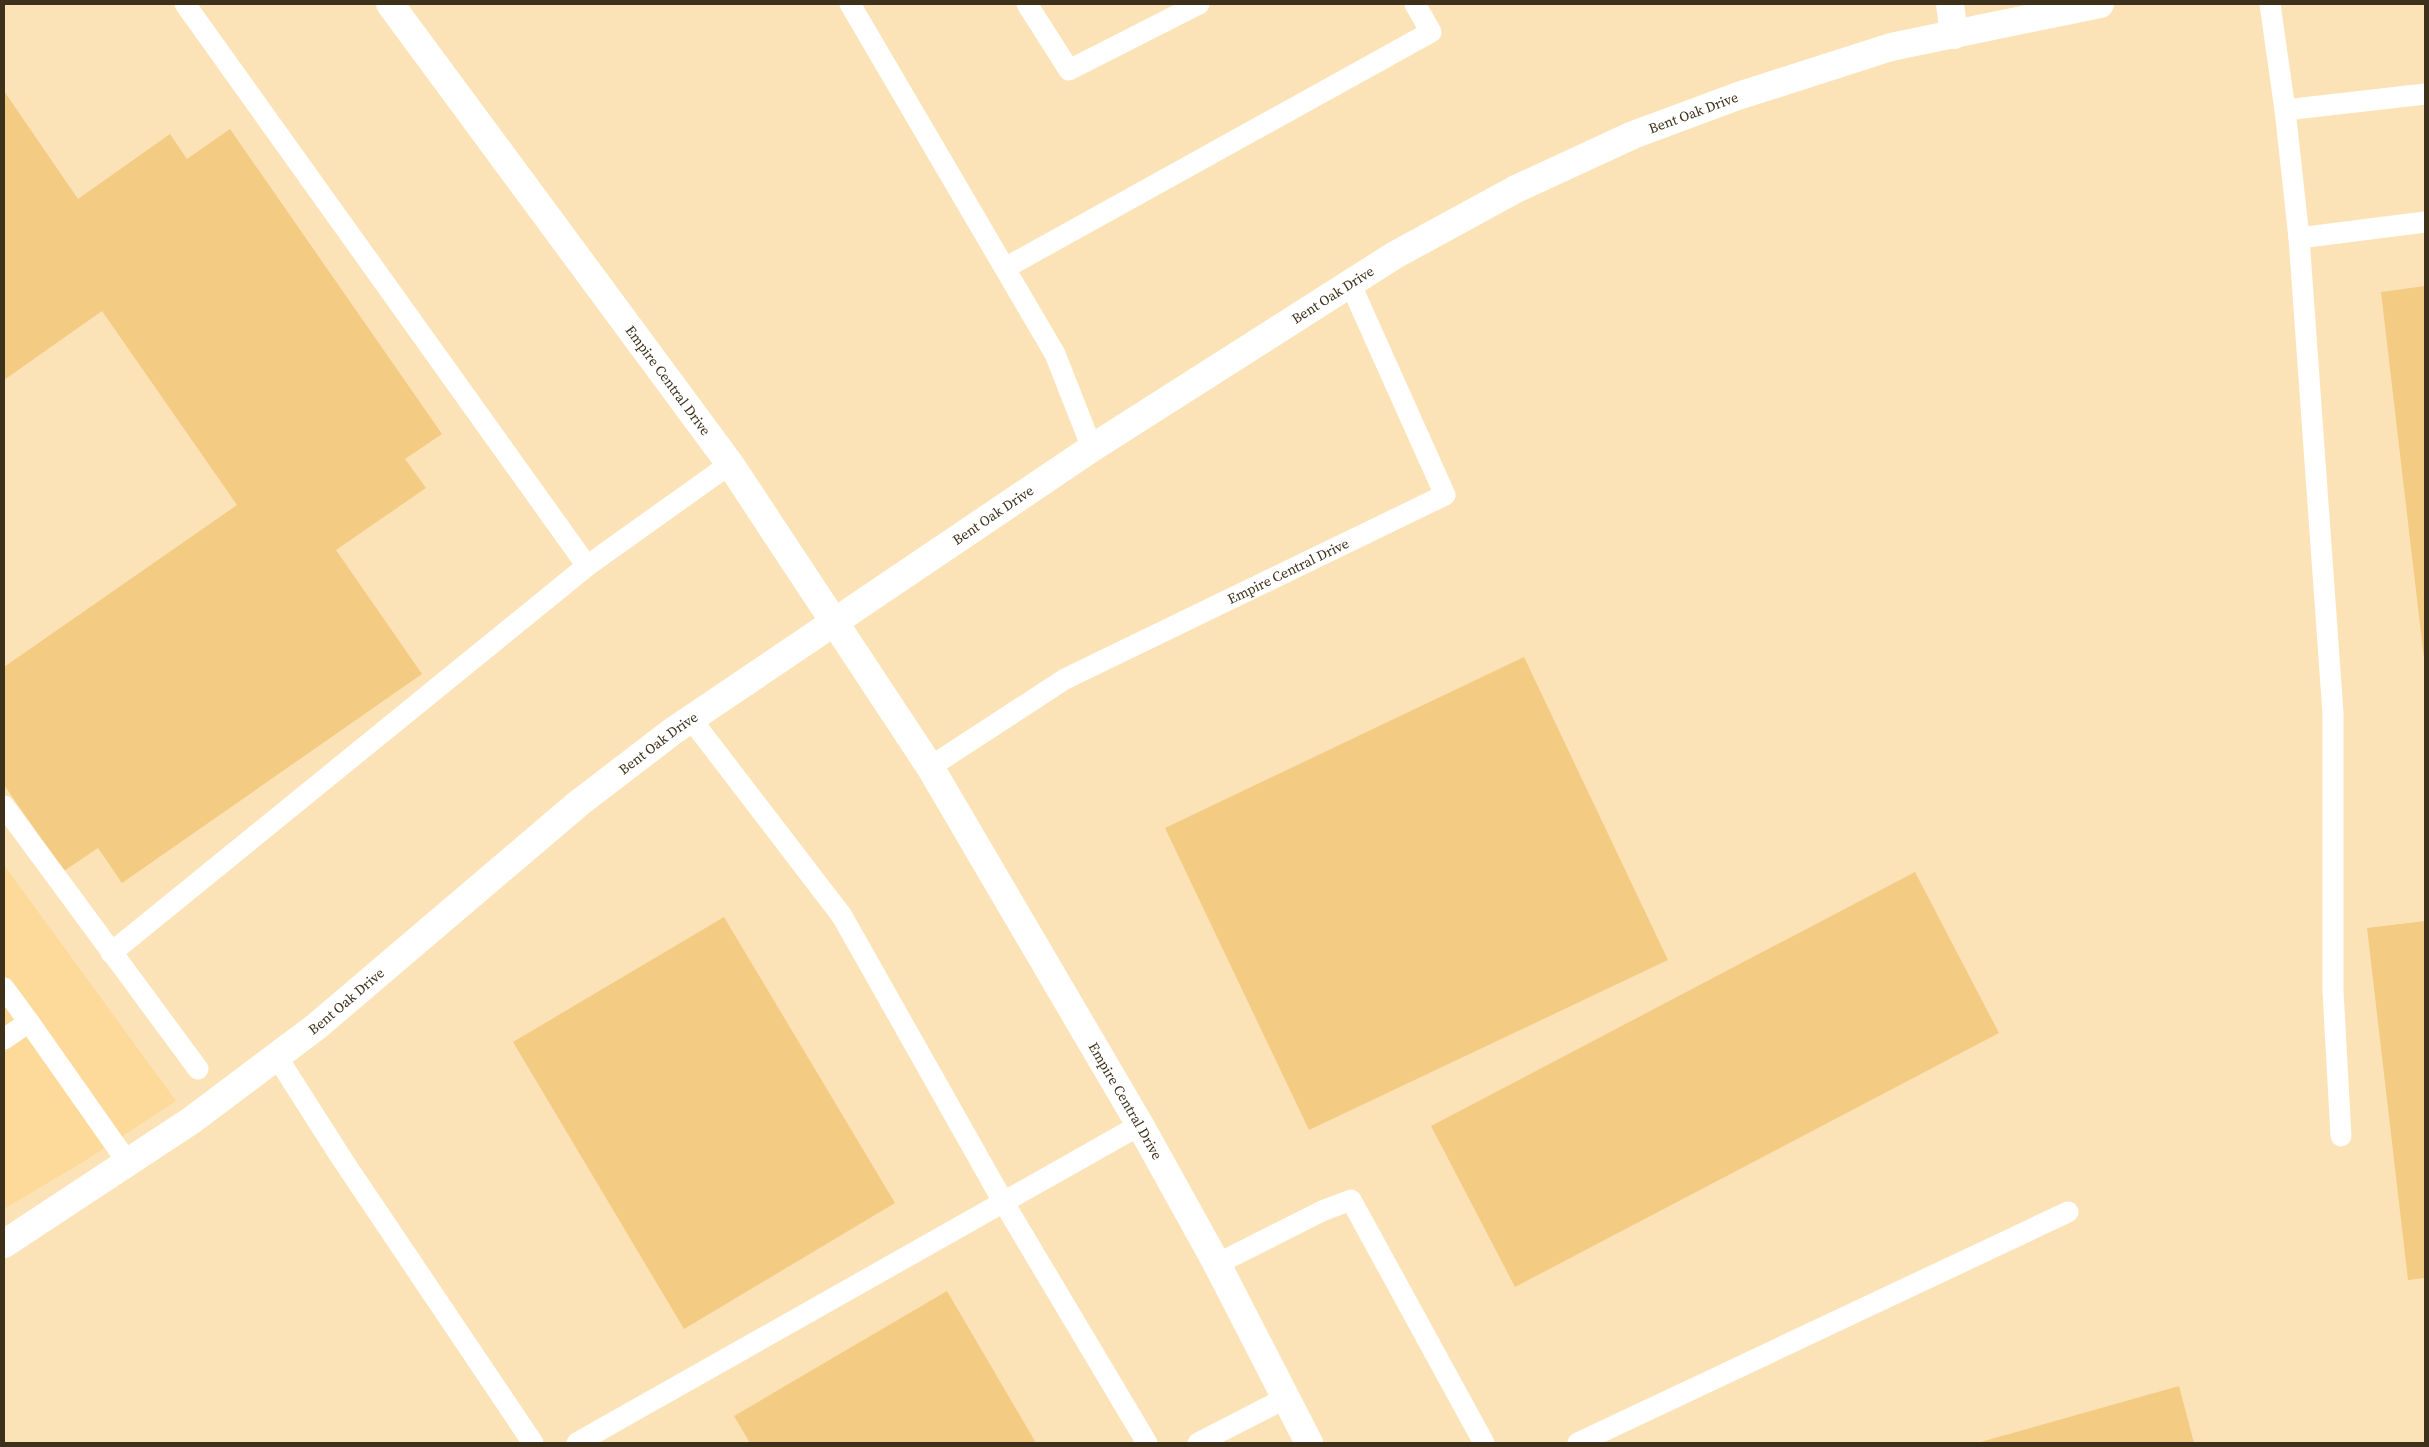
<svg xmlns="http://www.w3.org/2000/svg" width="2429" height="1447" font-family="'Source Serif 4',serif">
<style>
.built{fill:#fdd99a}
.building{fill:#f3cb83}
.lines{fill:none;stroke-linecap:round;stroke-linejoin:round}
.service{stroke:#fff;stroke-width:21}
.minor{stroke:#fff;stroke-width:28}
.tertiary{stroke:#fff;stroke-width:28}
.labels{text-anchor:middle;stroke-width:4;stroke-linejoin:round;paint-order:stroke}
.street-label{font-size:14px;fill:#3d311b;stroke:#fef2dc}
</style>
<rect width="100%" height="100%" fill="#fce3b7"/>
<polygon class="built" points="4,865 176,1101 83,1162 4,1209"/>
<g class="building">
<polygon points="4,91 78,199 170,134 187,159 230,129 442,434 405,459 426,488 336,550 422,674 122,883 98,848 64,871 4,785 4,667 237,505 102,311 4,380"/>
<polygon points="2425,286 2425,659 2424,659 2381,292"/>
<polygon points="1524,657 1668,960 1309,1130 1165,828"/>
<polygon points="1915,872 1999,1033 1515,1287 1431,1126"/>
<polygon points="724,917 895,1203 684,1329 513,1042"/>
<polygon points="2425,921 2425,1278 2408,1280 2367,928"/>
<polygon points="947,1291 1036,1443 750,1443 734,1416"/>
<polygon points="2179,1386 2194,1443 1977,1443"/>
</g>
<g class="lines">
<g class="service">
<polyline points="850,4 1055,354 1092,448"/>
<polyline points="1027,4 1069,70 1199,4"/>
<polyline points="2270,4 2285,110 2299,238 2425,222"/>
<polyline points="2285,110 2425,94"/>
<polyline points="2299,238 2333,713 2333,991 2341,1136"/>
<polyline points="1005,268 1431,32 1415,4"/>
<polyline points="587,566 730,464"/>
<polyline points="691,719 842,916 1004,1203 1147,1443"/>
<path id="s1" d="M930,767L1065,679L1445,495L1350,283"/>
<polyline points="4,806 198,1069"/>
<polyline points="111,953 587,566 185,4"/>
<polyline points="4,988 29,1022"/>
<polyline points="4,1039 29,1022 128,1163"/>
<polyline points="277,1057 342,1159 533,1443"/>
<polyline points="1217,1264 1322,1211 1351,1200 1484,1443"/>
<polyline points="577,1443 1140,1125"/>
<polyline points="1198,1443 1286,1398"/>
<polyline points="1578,1443 2068,1212"/>
</g>
<polyline class="minor" points="1950,4 1954,35"/>
<g class="tertiary">
<path id="s2" d="M390,4L730,464L930,767L1140,1125L1217,1264L1309,1443"/>
<path id="s3" d="M4,1244L192,1120L317,1026L579,803L673,731L1092,448L1395,255L1516,189L1633,135L1738,96L1891,47L2100,4"/>
</g>
</g>
<g class="labels">
<g class="street-label">
<text dy="5" stroke="none"><textPath href="#s3" startOffset="2040">Bent Oak Drive</textPath></text>
<text dy="5" stroke="none"><textPath href="#s3" startOffset="1635">Bent Oak Drive</textPath></text>
<text dy="5" stroke="none"><textPath href="#s2" startOffset="468">Empire Central Drive</textPath></text>
<text dy="5" stroke="none"><textPath href="#s3" startOffset="1230">Bent Oak Drive</textPath></text>
<text dy="5" stroke="none"><textPath href="#s1" startOffset="409">Empire Central Drive</textPath></text>
<text dy="5" stroke="none"><textPath href="#s3" startOffset="825">Bent Oak Drive</textPath></text>
<text dy="5" stroke="none"><textPath href="#s3" startOffset="420">Bent Oak Drive</textPath></text>
<text dy="5" stroke="none"><textPath href="#s2" startOffset="1322">Empire Central Drive</textPath></text>
</g>
</g>
<rect width="2429" height="1447" fill="none" stroke="#3d311b" stroke-width="10"/>
</svg>
